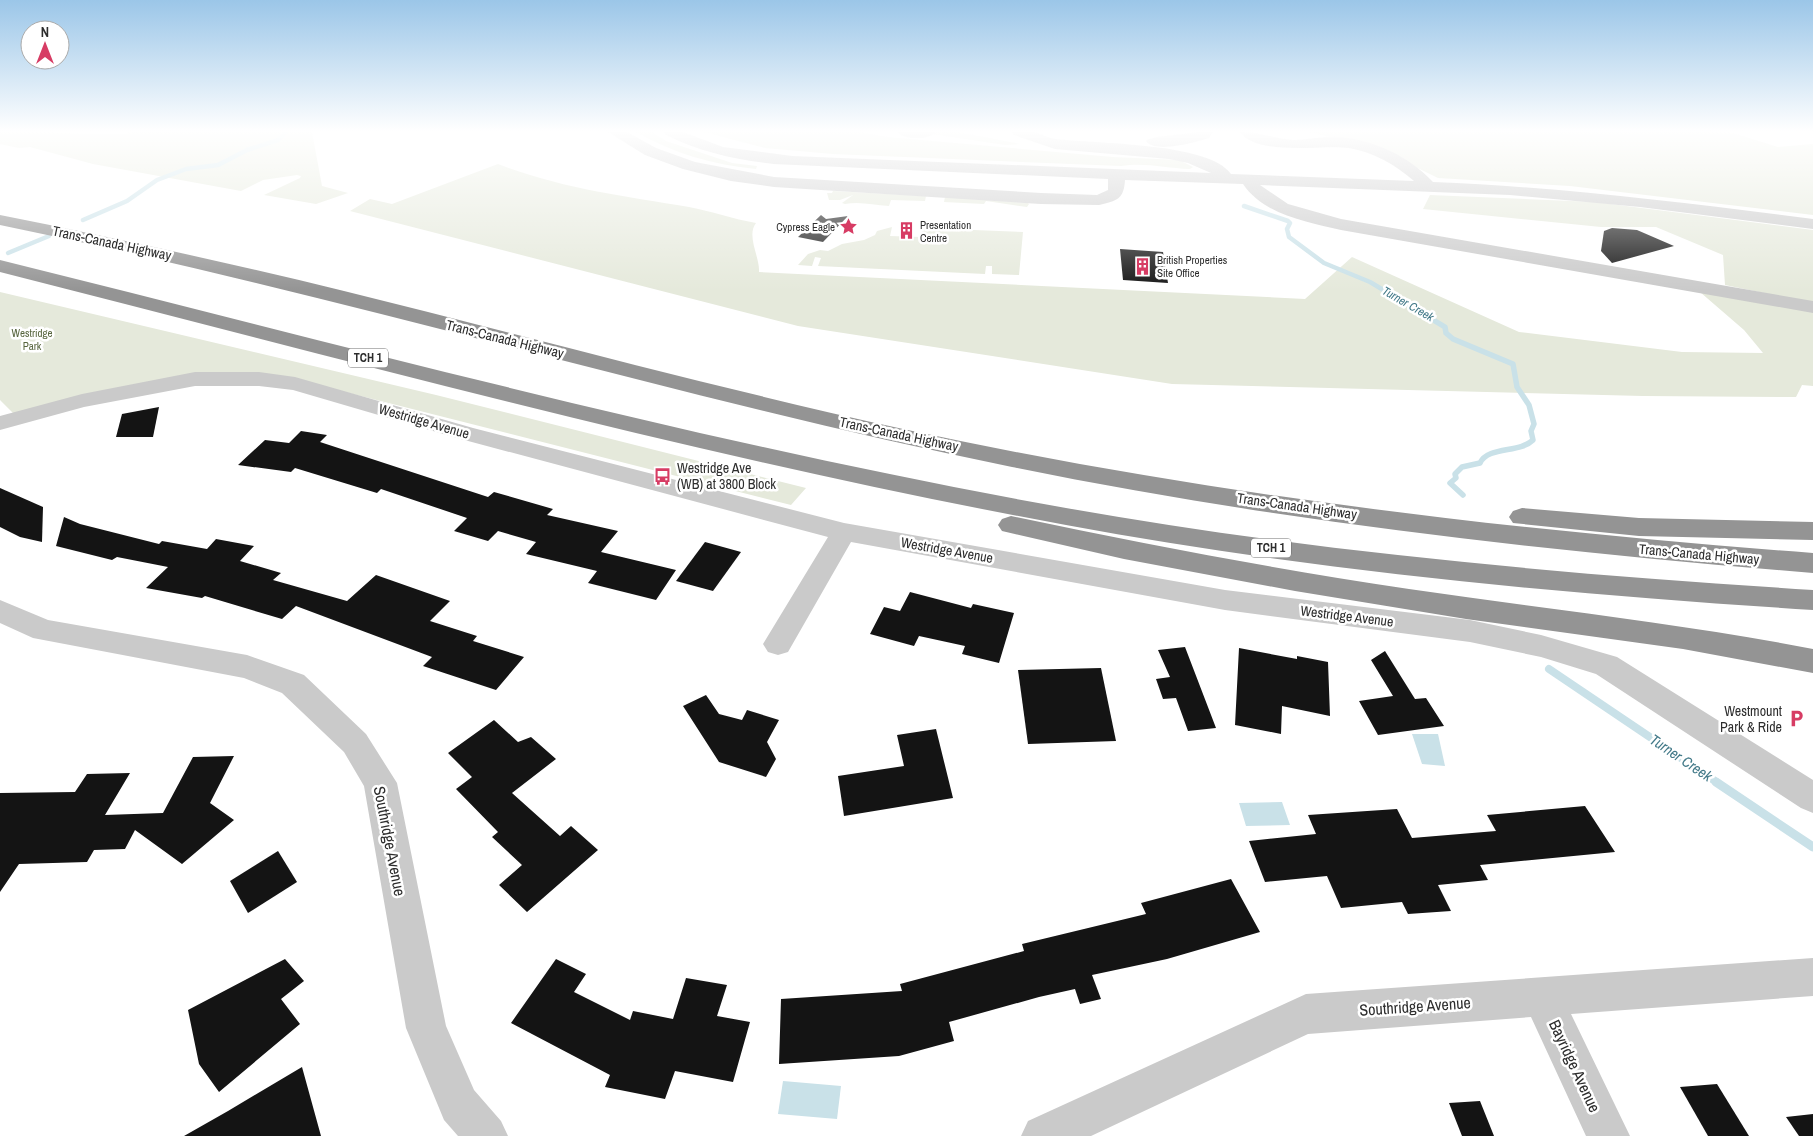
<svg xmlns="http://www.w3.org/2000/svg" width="1813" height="1136" font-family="'Archivo Narrow',sans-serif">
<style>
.green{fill:#e5e9db}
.water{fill:#c9e1e8}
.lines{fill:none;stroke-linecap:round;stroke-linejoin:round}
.stream-far3{stroke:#c9e1e8;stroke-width:4.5}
.stream-far2{stroke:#c9e1e8;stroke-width:5.5}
.stream-far1{stroke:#c9e1e8;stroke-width:8}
.stream{stroke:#c9e1e8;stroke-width:9}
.building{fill:#141414}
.minor{fill:#cacaca;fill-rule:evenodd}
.highway{fill:#949494;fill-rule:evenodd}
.labels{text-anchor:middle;stroke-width:5;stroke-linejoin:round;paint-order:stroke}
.far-poi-label{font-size:11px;fill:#2d2d2d;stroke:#fff;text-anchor:start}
.far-park-label{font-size:11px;fill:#57653e;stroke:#fff}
.far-water-label{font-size:12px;font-style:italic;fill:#427988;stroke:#fff}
.shield{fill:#fff;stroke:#6c6c6c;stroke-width:1}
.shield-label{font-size:12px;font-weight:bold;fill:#2d2d2d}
.street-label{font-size:14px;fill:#2d2d2d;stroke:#fff}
.poi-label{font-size:14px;fill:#2d2d2d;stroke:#fff;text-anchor:start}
.water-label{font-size:15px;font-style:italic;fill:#427988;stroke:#fff}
.near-street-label{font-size:16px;fill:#2d2d2d;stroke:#fff}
</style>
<rect width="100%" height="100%" fill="#fff"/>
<g class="green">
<polygon points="0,132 124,134 131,132 312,132 322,186 348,193 316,204 264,195 300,178 301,176 297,175 263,180 241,191 93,164 30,147 19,148 0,144"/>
<path d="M636,132H652L666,141L732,163L757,166L756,169C713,165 673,153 636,132Z"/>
<path d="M704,132H861L887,137L1113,157L1179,160L1193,167L1190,169C1166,168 1144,162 1121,166L833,154L765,148Z"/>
<polygon points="919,132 958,132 1020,144 1005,145"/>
<polygon points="1309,132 1703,132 1733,133 1778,147 1813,144 1813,215 1570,186 1438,178 1379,149"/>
<path d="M498,164C560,188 623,196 689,207C711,211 733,219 756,223C746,236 760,257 759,272L1305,299L1352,257L1519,332L1682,352L1763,353L1744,330L1700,292L1813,312V386L1802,385L1796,397L1643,396L1172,384L798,326L350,211L370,199L392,204Z"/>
<path d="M833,191L926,196L925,201L891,200L889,206C873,205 860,201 845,204L842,203L853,195L840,200H829L827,193H832Z"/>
<polygon points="1430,195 1595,202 1813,230 1813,303 1725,285 1723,255 1656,227 1601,227 1423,209"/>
<polygon points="945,197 1028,203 1029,204 1027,207 986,201 984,204 944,202"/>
<polygon points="892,227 890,236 921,237 923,228 1023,232 1019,275 992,274 992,266 986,266 985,274 818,266 821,258 815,257 812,266 798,265 808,254 820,250 828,251 842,244 864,240 875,235 877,231"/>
<polygon points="0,292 436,395 806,488 791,505 345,392 232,375 14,414 0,400"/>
</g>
<g class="water">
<polygon points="1412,734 1438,734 1445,766 1422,764"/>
<polygon points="1282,802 1290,825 1246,826 1239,803"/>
<polygon points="783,1081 841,1086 837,1119 778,1114"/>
</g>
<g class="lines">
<g class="stream-far3">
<polyline points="1244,206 1288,221 1290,223 1287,229 1289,237 1324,263 1370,282 1395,297"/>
<polyline points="83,220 127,201 157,180 186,169 218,165 247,150 278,140 286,132"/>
<polyline points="8,253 49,236"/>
</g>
<path class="stream-far2" d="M1393,296L1445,327L1446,333L1453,339L1513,364L1517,387L1529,405L1534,424L1531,431L1533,440C1520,453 1488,446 1480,463L1462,467L1455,474L1456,478L1450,483L1463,495"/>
<polyline class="stream-far1" points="1549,669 1718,783"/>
<polyline class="stream" points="1716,782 1813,847"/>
</g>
<g class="building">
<polygon points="821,215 826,219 848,216 823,242 798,237"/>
<polygon points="1612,228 1637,230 1674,246 1612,263 1601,251 1604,231"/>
<polygon points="1120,249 1163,252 1168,283 1123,280"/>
<polygon points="159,407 153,437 116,437 122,414"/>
<polygon points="301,431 327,435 320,442 488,497 494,492 553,509 547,515 618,531 601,552 676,570 656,600 588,583 597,571 526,554 536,542 498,531 488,541 454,531 467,518 381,489 377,493 295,468 291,472 238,465 265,440 289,443"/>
<polygon points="0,488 43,507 42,542 20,537 0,527"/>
<polygon points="64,517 80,524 159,544 162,541 207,549 216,539 254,546 240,561 281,573 273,580 347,601 376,575 450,601 430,621 477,636 473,641 524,657 496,690 423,666 432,657 296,606 282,619 205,596 202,598 146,588 168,567 117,557 112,560 56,546"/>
<polygon points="705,542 741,552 713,591 676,581"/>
<polygon points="910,592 971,608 973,604 1014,613 999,663 962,654 965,646 919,636 914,646 870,634 884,607 900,611"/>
<polygon points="1185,647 1216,728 1188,731 1176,698 1163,699 1156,679 1170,677 1158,650"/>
<polygon points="1239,648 1297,659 1297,656 1328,662 1330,716 1282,706 1281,734 1235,725"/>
<polygon points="1385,651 1415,699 1426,698 1444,726 1378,735 1359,701 1393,696 1371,660"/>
<polygon points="1101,668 1116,741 1028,744 1018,670"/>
<polygon points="706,695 719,714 742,720 747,710 779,720 767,742 776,759 766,777 719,762 683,706"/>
<polygon points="494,720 518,742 531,737 556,759 512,793 560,836 571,826 598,850 527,912 499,885 522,865 492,837 498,832 456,789 472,777 448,753"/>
<polygon points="936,729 953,798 844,816 838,776 904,766 897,735"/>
<polygon points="234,756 210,803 234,820 182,864 135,830 125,849 94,850 87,862 19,864 0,892 0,793 75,792 87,774 130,773 105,815 163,813 193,757"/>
<polygon points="1585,806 1615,852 1480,865 1488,880 1438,885 1451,911 1408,914 1402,902 1341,908 1327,876 1265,882 1249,841 1316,834 1308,815 1397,809 1412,838 1496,831 1487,815"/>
<polygon points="278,851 297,882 248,913 230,881"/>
<polygon points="1231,879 1260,932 1167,959 1092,975 1101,999 1080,1004 1075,989 1039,997 949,1022 954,1041 899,1056 779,1064 781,999 902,991 900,984 1024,951 1022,944 1146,914 1141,903"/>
<polygon points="285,959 304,981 281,999 300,1024 219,1092 199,1064 188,1010"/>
<polygon points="556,959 586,974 574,992 630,1020 633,1011 673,1019 686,978 727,985 717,1016 750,1022 733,1082 675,1071 665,1099 605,1087 610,1075 511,1023"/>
<polygon points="302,1067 321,1136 184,1136 228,1111"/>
<polygon points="1717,1084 1749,1136 1708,1136 1680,1087"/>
<polygon points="1480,1101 1494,1136 1462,1136 1449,1103"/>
<polygon points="1813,1114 1813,1136 1799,1136 1786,1117"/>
</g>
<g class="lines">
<g class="minor">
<path d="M608,132H627L656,148L695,162L774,177L1041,193L1097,195L1108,190V179L774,164C736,160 700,152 666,135L663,132H683L723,147L792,156L1211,173L1188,163L1169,159L1055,149L1014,135L1011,132C1018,132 1027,131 1034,132C1042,134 1048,138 1056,139C1094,144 1209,142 1231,174L1414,181C1396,165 1373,152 1349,148C1323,144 1258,157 1240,132C1259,131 1274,139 1293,140C1308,140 1323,136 1339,137C1374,140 1409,156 1433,182C1561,187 1687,203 1813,219V229L1640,207L1510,195L1260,185L1288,204L1341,219L1813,301V313L1341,230C1307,222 1264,215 1243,184L1125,180C1124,199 1117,201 1099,205L1041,204L774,187L731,181L683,169L645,155Z"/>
<path d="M897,132H936C930,140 903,140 897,132Z"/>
<path d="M1197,132H1213L1209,138C1196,142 1155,154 1146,141C1150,136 1187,134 1197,132Z"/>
<polygon points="195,372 259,372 295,377 473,428 844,523 1225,590 1470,620 1541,635 1617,657 1813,780 1813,813 1801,808 1596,674 1541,657 1470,642 1225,610 851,542 788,652 778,655 768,652 763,644 828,537 457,438 293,390 259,386 195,386 84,407 0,430 0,416 82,394"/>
<polygon points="0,600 48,620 247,655 304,675 366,734 397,783 446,1026 474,1090 501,1121 508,1136 458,1136 444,1120 406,1028 364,786 344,752 282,693 244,678 33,638 0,623"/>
<polygon points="1813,958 1813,996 1571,1014 1630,1136 1586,1136 1531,1017 1308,1034 1091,1136 1021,1136 1028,1121 1306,994"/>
</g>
<g class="highway">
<path d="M0,215C115,238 230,263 344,291C530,337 716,388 903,429C1203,494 1507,530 1813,553V573C1544,551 1276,521 1012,467C672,397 340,295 0,225Z"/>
<path d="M0,260C354,348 707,444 1066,508C1313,552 1563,574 1813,590V610C1563,594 1313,571 1066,525C707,459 354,362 0,272Z"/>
<polygon points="1522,508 1639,518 1813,522 1813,540 1639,536 1513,523 1509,517 1513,511"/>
<path d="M1011,516C1143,544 1275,569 1409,589C1544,609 1679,623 1813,649V673L1683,649L1466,619L1295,591L1124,559L1002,531L998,525L1002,519Z"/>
</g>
</g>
<linearGradient id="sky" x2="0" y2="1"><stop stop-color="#9bc6e8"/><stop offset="0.45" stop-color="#fff"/><stop offset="1" stop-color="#fff" stop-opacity="0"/></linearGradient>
<rect width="1813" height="291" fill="url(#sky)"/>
<defs>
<symbol id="sight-bare" viewBox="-9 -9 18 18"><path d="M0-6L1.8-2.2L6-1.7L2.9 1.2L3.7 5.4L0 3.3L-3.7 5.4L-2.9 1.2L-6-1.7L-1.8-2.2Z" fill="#d73c64" stroke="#fff" stroke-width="2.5" paint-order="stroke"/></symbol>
<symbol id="building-bare" viewBox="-9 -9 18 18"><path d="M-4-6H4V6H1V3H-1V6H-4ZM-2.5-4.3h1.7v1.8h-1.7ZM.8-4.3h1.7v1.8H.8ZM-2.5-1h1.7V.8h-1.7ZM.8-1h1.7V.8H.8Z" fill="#d73c64" stroke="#fff" stroke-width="2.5" paint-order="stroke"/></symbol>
<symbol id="bus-bare" viewBox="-9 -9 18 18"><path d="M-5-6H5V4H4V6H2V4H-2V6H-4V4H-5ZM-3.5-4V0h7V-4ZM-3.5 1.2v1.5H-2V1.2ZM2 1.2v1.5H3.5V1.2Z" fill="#d73c64" stroke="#fff" stroke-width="2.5" paint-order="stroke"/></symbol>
<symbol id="parking-bare" viewBox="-9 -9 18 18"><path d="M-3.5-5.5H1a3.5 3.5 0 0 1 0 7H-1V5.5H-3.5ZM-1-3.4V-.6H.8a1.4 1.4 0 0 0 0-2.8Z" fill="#d73c64" stroke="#fff" stroke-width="2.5" paint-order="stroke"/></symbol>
</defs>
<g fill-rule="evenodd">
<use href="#sight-bare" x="836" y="214" width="25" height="25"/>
<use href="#building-bare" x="894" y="218" width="25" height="25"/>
<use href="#building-bare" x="1130" y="254" width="25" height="25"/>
<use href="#bus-bare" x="650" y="464" width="25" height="25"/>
<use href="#parking-bare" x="1784" y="706" width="25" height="25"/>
</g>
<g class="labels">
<g class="far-poi-label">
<text x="920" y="229">Presentation<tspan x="920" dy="13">Centre</tspan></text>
<text x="835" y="231" text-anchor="end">Cypress Eagle</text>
<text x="1157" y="264">British Properties<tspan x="1157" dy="13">Site Office</tspan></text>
</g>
<g class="far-park-label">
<text x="32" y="337">Westridge<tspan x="32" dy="13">Park</tspan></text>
</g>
<g class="far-water-label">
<text transform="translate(1408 304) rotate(30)" y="4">Turner Creek</text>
</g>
<g class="shield">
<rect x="348" y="348.5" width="40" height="19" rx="4"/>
<rect x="1251" y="538.5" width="40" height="19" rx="4"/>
</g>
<g class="shield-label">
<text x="368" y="362">TCH 1</text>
<text x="1271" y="552">TCH 1</text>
</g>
<g class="street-label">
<text transform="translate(112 243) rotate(12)" y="5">Trans-Canada Highway</text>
<text transform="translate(505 339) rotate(14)" y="5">Trans-Canada Highway</text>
<text transform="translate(424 421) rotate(16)" y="5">Westridge Avenue</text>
<text transform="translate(899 434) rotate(12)" y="5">Trans-Canada Highway</text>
<text transform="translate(1297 506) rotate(8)" y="5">Trans-Canada Highway</text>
<text transform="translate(947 550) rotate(10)" y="5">Westridge Avenue</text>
<text transform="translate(1699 554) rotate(5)" y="5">Trans-Canada Highway</text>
<text transform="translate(1347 616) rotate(7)" y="5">Westridge Avenue</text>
</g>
<g class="poi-label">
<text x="677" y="473">Westridge Ave<tspan x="677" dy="16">(WB) at 3800 Block</tspan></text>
<text x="1782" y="716" text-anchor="end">Westmount<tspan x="1782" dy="16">Park &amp; Ride</tspan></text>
</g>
<g class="water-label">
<text transform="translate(1681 758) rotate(34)" y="5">Turner Creek</text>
</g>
<g class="near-street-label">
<text transform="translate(390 841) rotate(79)" y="6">Southridge Avenue</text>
<text transform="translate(1415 1006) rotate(-4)" y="6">Southridge Avenue</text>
<text transform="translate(1575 1066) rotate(65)" y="6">Bayridge Avenue</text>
</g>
</g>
<g transform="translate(45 45)"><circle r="24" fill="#ffffff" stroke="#ababab"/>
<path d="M0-4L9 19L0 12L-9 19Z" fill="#d73c64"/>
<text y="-8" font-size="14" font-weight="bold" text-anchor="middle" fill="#2d2d2d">N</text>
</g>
</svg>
